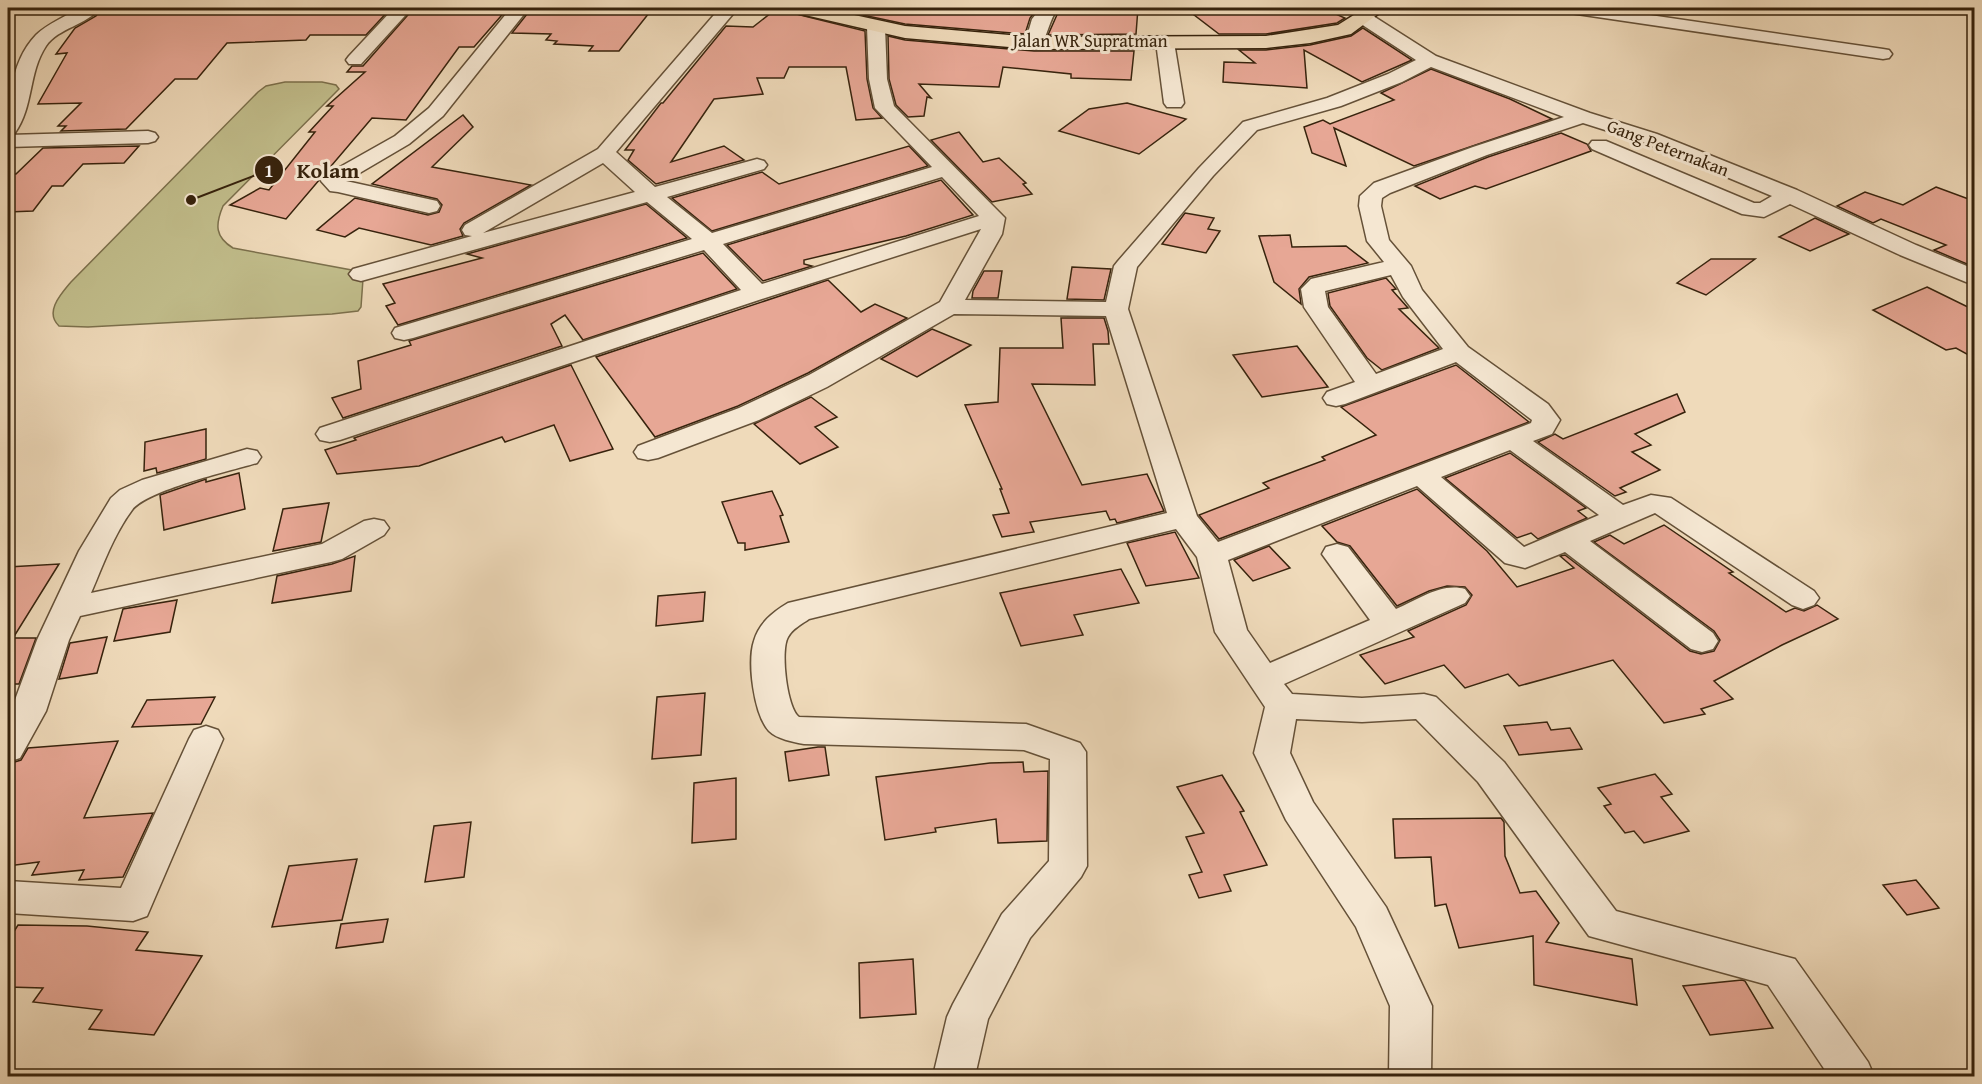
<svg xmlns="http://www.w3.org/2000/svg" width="1982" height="1084" font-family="'Gentium Book Plus',serif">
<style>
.green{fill:#c1bd8b;stroke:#7c704c;stroke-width:1.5}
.building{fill:#e7a795;stroke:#37230d;stroke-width:1.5}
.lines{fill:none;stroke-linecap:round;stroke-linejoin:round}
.minor-casing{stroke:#655138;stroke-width:3}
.highway-casing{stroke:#37230d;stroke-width:3}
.minor{fill:#f5e7d2;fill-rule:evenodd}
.highway{fill:#efdaba;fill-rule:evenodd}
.labels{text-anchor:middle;stroke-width:6;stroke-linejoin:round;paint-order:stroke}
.far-street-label{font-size:18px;fill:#37230d;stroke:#f5e7d2}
.leader{fill:none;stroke:#37230d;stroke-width:2}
.callout-dot{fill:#37230d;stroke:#f5e7d2;stroke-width:2}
.mark-label{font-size:18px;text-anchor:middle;font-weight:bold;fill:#fff}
.callout-label{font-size:22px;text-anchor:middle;font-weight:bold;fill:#37230d;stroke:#f5e7d2;stroke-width:6;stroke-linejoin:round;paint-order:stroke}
</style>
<rect width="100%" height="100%" fill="#efdaba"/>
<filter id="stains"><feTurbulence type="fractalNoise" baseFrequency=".00333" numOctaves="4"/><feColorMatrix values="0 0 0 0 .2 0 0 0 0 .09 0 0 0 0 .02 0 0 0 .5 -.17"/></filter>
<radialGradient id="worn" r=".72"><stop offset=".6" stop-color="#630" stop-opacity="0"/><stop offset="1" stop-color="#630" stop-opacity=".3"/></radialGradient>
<path class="green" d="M285,82H322L336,85L339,89L223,206C215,225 215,237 233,248L357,271L363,279L361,307L358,311L332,314L88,327L59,326C44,312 61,294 71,282L258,92L266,86Z"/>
<g class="building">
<polygon points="102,8 391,8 366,35 310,35 306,40 227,43 197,79 175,79 126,129 61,131 66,126 58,126 81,103 38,104 67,53 56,54 75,28 96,16"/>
<polygon points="414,8 508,8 474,47 459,47 406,120 372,118 286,219 230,205 260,188 269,190 315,132 309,132 333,106 327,106 365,72 347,72 352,66 363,66"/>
<polygon points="624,8 653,8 619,51 589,51 593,46 554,44 557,41 546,40 551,34 512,33 531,9 619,14"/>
<polygon points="830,8 1038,8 1030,18 1025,34 905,24"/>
<polygon points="1060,8 1138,8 1136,34 1048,35"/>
<polygon points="1185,8 1322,8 1345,18 1337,23 1266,34 1219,34"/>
<polygon points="776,9 865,31 867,79 873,108 882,118 856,120 846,67 789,67 784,78 757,78 763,94 714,99 671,162 724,146 744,160 656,184 628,160 634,150 625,150 661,103 663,103 726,26 753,27"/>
<polygon points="1363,28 1412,60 1362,82 1304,50 1307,88 1223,82 1224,62 1255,63 1239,50 1266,50 1310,45 1351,36"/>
<polygon points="888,36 905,40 1034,51 1134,51 1131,80 1071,78 1071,74 1003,67 999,87 919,84 931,98 927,97 924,116 908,117 896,105 889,79"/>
<polygon points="1431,69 1510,99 1552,119 1414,166 1334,128 1346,166 1312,153 1304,127 1323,120 1330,124 1394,100 1381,93"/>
<polygon points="1127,103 1186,119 1139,154 1059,131 1089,109"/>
<polygon points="463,115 473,127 432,167 531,185 464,223 460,229 463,236 431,245 359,228 345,237 317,230 355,198 428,215 439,212 442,205 437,199 372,184"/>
<polygon points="959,132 983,162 999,158 1026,183 1023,184 1032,194 992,202 931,140"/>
<polygon points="1561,133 1587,144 1591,151 1486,189 1475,186 1440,199 1415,186 1488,157"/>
<polygon points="139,146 124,163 83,164 63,186 52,186 33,211 8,212 8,174 16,174 43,148"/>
<polygon points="909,146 928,166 712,231 672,198 762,172 779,184"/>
<polygon points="941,180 973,215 906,236 804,260 804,264 812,266 763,281 727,245"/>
<polygon points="1936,187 1974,201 1974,267 1934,250 1946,245 1881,219 1873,223 1837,206 1865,192 1903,205"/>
<polygon points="646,204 687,238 398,325 386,306 395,303 383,284 482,258 467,254"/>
<polygon points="1185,213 1214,218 1208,229 1220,231 1206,253 1162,244"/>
<polygon points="1815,218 1849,234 1810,251 1779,237"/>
<polygon points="1290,235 1292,247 1346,246 1368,263 1309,277 1299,289 1301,304 1274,282 1259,236"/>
<polygon points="703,253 737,289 583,340 565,315 551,324 562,346 343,418 332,398 361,389 358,361 411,345 409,341"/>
<polygon points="1711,259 1755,259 1706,295 1677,283"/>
<polygon points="1072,267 1111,269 1104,300 1067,299"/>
<polygon points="984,271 1002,271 998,298 972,298 973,291"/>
<polygon points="1386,278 1396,289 1392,290 1408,308 1399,309 1439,348 1382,370 1367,358 1330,306 1328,293"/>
<polygon points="828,280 861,312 875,304 907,318 808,373 738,406 655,437 596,357"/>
<polygon points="1927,287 1974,310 1974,358 1956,348 1946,350 1873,310"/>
<polygon points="1061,318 1104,318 1108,331 1109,344 1093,344 1095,385 1032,384 1082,485 1147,474 1164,511 1117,523 1115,519 1110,520 1106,511 1030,522 1034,532 1002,537 993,515 1009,513 1000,489 1002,489 965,405 998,402 1000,348 1063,348"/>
<polygon points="932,329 971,345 917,377 881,359"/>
<polygon points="1297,346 1328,387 1262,397 1233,355"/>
<polygon points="571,365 613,449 570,461 554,425 505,442 502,437 419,466 337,474 325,450 356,440 354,438"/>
<polygon points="1456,365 1529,422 1219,539 1199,515 1269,488 1263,483 1325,460 1322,457 1376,435 1341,407"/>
<polygon points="1677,394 1685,412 1635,434 1651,445 1632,452 1660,470 1620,488 1626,492 1615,496 1538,442 1555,434 1563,439"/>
<polygon points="811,397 837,417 815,427 838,447 800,464 754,424"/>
<polygon points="206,429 206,459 157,473 156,468 144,471 145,442"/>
<polygon points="1510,453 1586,508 1578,511 1587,518 1538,539 1531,533 1517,538 1445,478"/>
<polygon points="239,473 245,509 164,530 160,495 206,479 206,482"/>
<polygon points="1417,489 1487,551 1517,587 1574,568 1560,556 1565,555 1690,651 1701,654 1714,651 1720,640 1714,631 1594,542 1610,535 1624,544 1664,525 1733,572 1729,573 1786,612 1795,608 1804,611 1817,605 1838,619 1782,645 1714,681 1733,699 1701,709 1705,714 1664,723 1613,660 1519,686 1508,674 1465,688 1444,665 1385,684 1360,655 1414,637 1408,631 1466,605 1472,595 1465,587 1447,586 1429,591 1397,606 1350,546 1337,542 1322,526"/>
<polygon points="772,491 783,515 780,516 789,542 745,550 745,543 738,543 722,502"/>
<polygon points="329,503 321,542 273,551 283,509"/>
<polygon points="1175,532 1199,578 1146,586 1127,543"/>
<polygon points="1269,546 1290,568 1253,581 1234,560"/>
<polygon points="355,556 351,591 272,603 277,576 332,564"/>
<polygon points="59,564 13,638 36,638 19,684 8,684 8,567"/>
<polygon points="1121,569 1139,603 1074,615 1083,635 1021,646 1000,593"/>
<polygon points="705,592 703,621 656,626 658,596"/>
<polygon points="177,600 170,632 114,641 123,609"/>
<polygon points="107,637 97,673 59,679 70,643"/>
<polygon points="705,693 701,755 652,759 657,697"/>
<polygon points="215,697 201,724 132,727 147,700"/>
<polygon points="1547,722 1551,730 1570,728 1582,749 1519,755 1504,726"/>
<polygon points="118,741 84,818 153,813 123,877 79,880 84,870 32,875 39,862 8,866 8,764 21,760 28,748"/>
<polygon points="818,747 825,747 829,775 789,781 785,752"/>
<polygon points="1023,762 1024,772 1048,771 1047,841 998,843 996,819 935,828 936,832 885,840 876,777 990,763"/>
<polygon points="1655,774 1672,794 1661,797 1689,831 1644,843 1634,831 1625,833 1604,806 1611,804 1598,788"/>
<polygon points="1222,775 1244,811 1240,812 1267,865 1224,875 1231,891 1199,898 1189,875 1202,872 1186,837 1204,833 1177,787"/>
<polygon points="736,778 736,839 692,843 694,783"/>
<polygon points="1501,818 1504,822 1505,856 1520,893 1536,891 1559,923 1546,942 1632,959 1637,1005 1534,985 1533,936 1459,948 1446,904 1435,906 1431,857 1395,858 1393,819"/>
<polygon points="471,822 464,877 425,882 434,826"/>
<polygon points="357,859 342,920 272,927 289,866"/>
<polygon points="1916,880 1939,908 1907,915 1883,885"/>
<polygon points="388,919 383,942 336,948 341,924"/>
<polygon points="18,925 87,926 148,932 136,950 202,956 154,1035 89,1029 102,1010 33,1002 43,988 8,987 8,941"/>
<polygon points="913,959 916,1014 860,1018 859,963"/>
<polygon points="1742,980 1745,981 1773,1028 1710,1035 1683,986"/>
</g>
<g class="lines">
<defs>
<g id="minor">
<path d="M80,8H100C87,25 58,28 46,46C28,73 34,106 15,133L9,135L148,131L155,133L158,137L155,141L148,143L8,147C8,111 8,64 36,35C47,24 66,16 80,8Z"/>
<polygon points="394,8 412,8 361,64 349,64 346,60 349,56"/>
<polygon points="511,8 529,8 443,116 409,144 346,181 437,201 440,206 437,211 429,213 338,192 330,191 321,181 324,176 395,136 429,108"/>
<path d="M720,8H738L616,152L655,187L757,159L764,161L767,165L764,169L667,197L712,233L932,167L875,108L869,79L867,27L870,23H882L885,27L887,79L894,106L1005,218L1002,234L965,300L1106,302L1114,266L1118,261L1199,168L1243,122L1327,98L1388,74L1416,60L1358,22L1355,18L1358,14H1370L1436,56L1590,113L1657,134L1797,190L1916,245L1974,269V284L1966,282L1900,255L1790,204L1764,217L1742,214L1592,149L1589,145L1592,141H1606L1754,203H1760L1772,196L1643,142L1583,123L1487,155L1390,193L1382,198L1381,206L1389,240L1411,266L1422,290L1468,347L1548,404L1560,420L1552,434L1533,441L1623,505L1651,495L1671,498L1814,591L1819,598L1814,605L1803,609L1792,605L1655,513L1590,541L1713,633L1718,641L1713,649L1702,652L1691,649L1565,552L1525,568L1505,563L1417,486L1228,560L1247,630L1270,663L1370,620L1322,554L1326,547L1337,544L1348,547L1396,609C1417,600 1442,582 1465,589L1470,596L1465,603L1284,684L1292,694L1362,698L1424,694L1436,697L1504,762L1616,911L1795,959L1868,1062L1874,1076H1829L1768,985L1589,936L1478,782L1416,719L1362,722L1296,719L1290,753L1313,802L1386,907L1432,1006L1431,1076H1389L1390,1006L1356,927L1286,820L1254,753L1265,707L1215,632L1197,557L1176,529L809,619C802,624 792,629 788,637C780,650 787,709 799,717L1026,724L1080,743L1086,752L1087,866L1081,877L1030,938L988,1019L975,1076H933L947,1017L953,1004L1002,914L1049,861L1050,759L1024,750L804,744C793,742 777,739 769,731C754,715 747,662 754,641C759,623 773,612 788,603L1167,513L1106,316L954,314L827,387L759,420L658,458L648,460L638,458L634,452L638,446L739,408L809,375L940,302L981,229L765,298L340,440L330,442L320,440L316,434L320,428L741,290L704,250L413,338L404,340L395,338L392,333L395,328L692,239L647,202L361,281L353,279L349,274L353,269L472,236L465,235L462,230L465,225L598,149ZM1431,67L1564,117L1473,147L1374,183L1360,196L1359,206L1367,241L1384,262L1311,279L1301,289L1304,307L1355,382L1327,392L1323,398L1327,404L1336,406L1345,404L1456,362L1532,420L1531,423L1218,542L1197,516L1128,309L1137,267L1213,176L1257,130L1341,106L1402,82ZM603,163L635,192L483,233ZM942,177L979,216L762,284L723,244ZM1391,275L1403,297L1443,349L1376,374L1328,307L1325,291ZM1510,450L1599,515L1524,547L1441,477Z"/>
<path d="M1041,8H1058C1049,20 1048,35 1040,47H1028L1025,43L1032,19Z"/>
<polygon points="1561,8 1602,8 1883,49 1889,50 1892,54 1889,58 1883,59 1570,13 1564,12"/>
<polygon points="1165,37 1171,38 1174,42 1184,103 1181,107 1167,107 1164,103 1156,42 1159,38"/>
<path d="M247,449L257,451L261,457L257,463C230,471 147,490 132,510C114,534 103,565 91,593L322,544L364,521L374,519L384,521L389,528L384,535L342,559L331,562L80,616L69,640L46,711L20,758L8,762V719L37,640L79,551L111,498L120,490L142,480Z"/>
<polygon points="206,726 218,730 223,739 147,916 133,921 8,913 8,881 121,888 189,739 194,730"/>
</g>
<polygon id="highway" points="790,8 822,8 905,26 1034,37 1266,36 1338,25 1365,8 1386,8 1351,34 1310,43 1266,48 1034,49 905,38 792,12"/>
</defs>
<use href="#minor" class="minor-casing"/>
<use href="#highway" class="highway-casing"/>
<use href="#minor" class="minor"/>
<use href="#highway" class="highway"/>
</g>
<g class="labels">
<g class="far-street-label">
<text x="1090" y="47">Jalan WR Supratman</text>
<text transform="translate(1668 148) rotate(21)" y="6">Gang Peternakan</text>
</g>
</g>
<path class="leader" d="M191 200L269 170"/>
<g class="callout-dot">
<circle cx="191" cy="200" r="6"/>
<circle cx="269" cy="170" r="15"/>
</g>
<g class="mark-label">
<text x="269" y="177">1</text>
</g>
<g class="callout-label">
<text x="328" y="178">Kolam</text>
</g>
<rect width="1982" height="1084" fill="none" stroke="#efdaba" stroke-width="30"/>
<rect x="9" y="9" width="1964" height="1066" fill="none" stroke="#37230d" stroke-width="3"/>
<rect x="15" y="15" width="1952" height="1054" fill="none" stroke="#37230d" stroke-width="1.5"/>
<rect width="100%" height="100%" filter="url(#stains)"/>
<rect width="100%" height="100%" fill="url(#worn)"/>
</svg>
